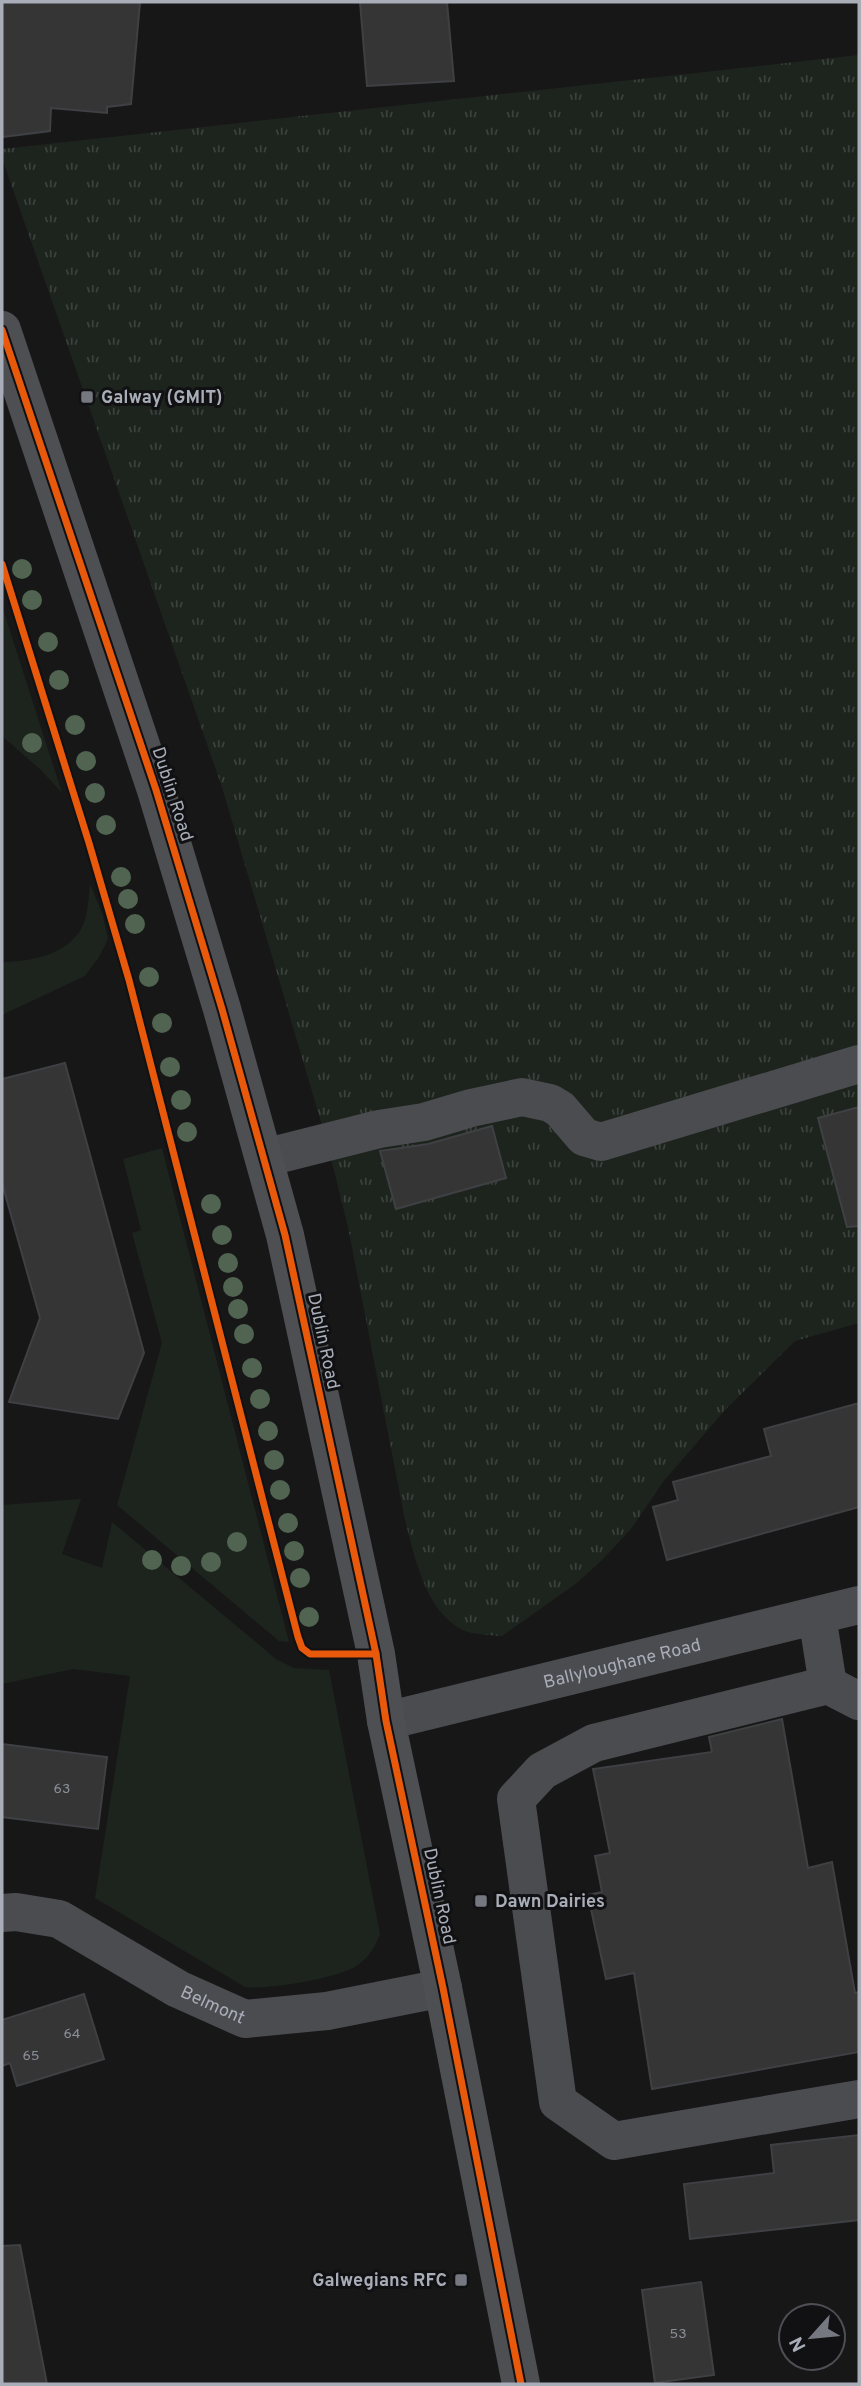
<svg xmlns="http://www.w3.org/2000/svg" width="861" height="2386" font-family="Overpass,sans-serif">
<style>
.grass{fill:#1d241e}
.park{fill:url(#park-tufts)}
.building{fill:#353536;stroke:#3f4043;stroke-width:2}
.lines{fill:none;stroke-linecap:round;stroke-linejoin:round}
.minor{stroke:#4b4c50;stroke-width:38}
.major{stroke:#4d4f52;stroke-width:38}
.cycleway-casing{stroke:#111113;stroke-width:11}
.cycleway{stroke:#e8590c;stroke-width:7}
.tree{fill:#506451}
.poi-dot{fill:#757880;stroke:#111113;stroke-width:2.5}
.labels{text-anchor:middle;stroke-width:6;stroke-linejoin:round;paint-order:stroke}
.number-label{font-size:14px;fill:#8b8f98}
.poi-label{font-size:18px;font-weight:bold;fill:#a8adb8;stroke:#111113;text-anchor:start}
.street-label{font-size:18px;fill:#a8adb8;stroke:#111113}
</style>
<defs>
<pattern id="park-tufts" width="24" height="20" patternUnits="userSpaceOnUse" patternTransform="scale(1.75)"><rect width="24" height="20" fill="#1d241e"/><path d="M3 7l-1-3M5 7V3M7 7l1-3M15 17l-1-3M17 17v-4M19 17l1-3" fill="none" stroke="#3b413d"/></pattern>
</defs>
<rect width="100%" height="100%" fill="#171717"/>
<g class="grass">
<polygon points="2,606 62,793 41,770 2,736"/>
<path d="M90,884L103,916L108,939L99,957L85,976L2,1015V962C31,962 72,954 84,923C88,911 89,896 90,884Z"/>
<polygon points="162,1148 289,1642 279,1641 117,1505 162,1343 132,1233 141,1230 123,1159"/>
<path d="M81,1499L62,1554L102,1568L112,1522L276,1659L294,1668L329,1670L380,1934C375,1947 370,1956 358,1965C340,1978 268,1990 245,1987L95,1898L130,1676L73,1669L2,1684V1505Z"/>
</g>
<path class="park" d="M859,55V1323L795,1341L724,1411L663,1482L631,1529L602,1560L578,1582L502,1636C490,1635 475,1635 463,1630C425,1611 415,1557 405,1520L348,1227L327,1142L222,787L2,158V149Z"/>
<g class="building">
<polygon points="2,2 140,2 131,104 107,107 107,113 51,108 50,131 2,137"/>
<polygon points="360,2 447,2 454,81 367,86"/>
<polygon points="65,1063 144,1353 118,1419 9,1402 40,1318 2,1183 2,1079"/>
<polygon points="859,1107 859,1226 847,1227 818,1118"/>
<polygon points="492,1126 506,1178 396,1209 380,1151 428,1144"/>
<polygon points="859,1403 859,1507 667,1560 653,1507 678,1500 673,1482 771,1456 764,1429"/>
<polygon points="782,1719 808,1868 832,1862 855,1993 859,1992 859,2052 652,2089 634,1973 606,1979 588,1895 602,1892 595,1856 610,1853 593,1769 712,1752 709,1737"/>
<polygon points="2,1744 107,1757 98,1829 2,1817"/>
<polygon points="84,1994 104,2059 17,2086 10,2063 2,2066 2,2020"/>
<polygon points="859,2135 859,2220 690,2239 684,2184 774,2173 771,2145"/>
<polygon points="20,2245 47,2384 2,2384 2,2246"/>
<polygon points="701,2282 714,2375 655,2383 642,2290"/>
</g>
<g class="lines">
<g class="minor">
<polyline points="264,1158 379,1129 424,1122 471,1108 522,1097 550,1103 560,1109 584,1137 601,1142 859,1064"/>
<polyline points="817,1616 828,1685"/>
<polyline points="859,1701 828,1685 594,1743 542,1771 516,1799 558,2102 614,2141 859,2099"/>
<path id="s1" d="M386,1721L859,1605"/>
<path id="s2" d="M2,1913L16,1912L59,1919L178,1989L245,2019L327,2011L443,1988"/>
</g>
<polyline class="major" points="2,330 156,790 222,1009 285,1235 376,1654 386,1721 443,1988 521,2384"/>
<defs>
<g id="cycleway">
<polyline points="2,330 156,790 222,1009 285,1235 376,1654 386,1721 443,1988 521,2384"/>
<polyline points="2,564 89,843 129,980 298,1637 302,1648 310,1654 376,1654"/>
</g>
</defs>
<use href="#cycleway" class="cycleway-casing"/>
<use href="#cycleway" class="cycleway"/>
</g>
<g class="tree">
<circle cx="22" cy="569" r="10"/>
<circle cx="32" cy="600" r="10"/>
<circle cx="48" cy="642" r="10"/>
<circle cx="59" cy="680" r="10"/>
<circle cx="75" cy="725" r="10"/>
<circle cx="32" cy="743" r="10"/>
<circle cx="86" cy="761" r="10"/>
<circle cx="95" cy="793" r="10"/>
<circle cx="106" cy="825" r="10"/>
<circle cx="121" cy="877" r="10"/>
<circle cx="128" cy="899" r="10"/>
<circle cx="135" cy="924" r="10"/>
<circle cx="149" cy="977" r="10"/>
<circle cx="162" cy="1023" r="10"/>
<circle cx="170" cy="1067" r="10"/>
<circle cx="181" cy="1100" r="10"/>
<circle cx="187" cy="1132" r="10"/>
<circle cx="211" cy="1204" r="10"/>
<circle cx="222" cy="1235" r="10"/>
<circle cx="228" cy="1263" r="10"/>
<circle cx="233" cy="1287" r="10"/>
<circle cx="238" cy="1309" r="10"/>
<circle cx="244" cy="1334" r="10"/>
<circle cx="252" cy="1368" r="10"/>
<circle cx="260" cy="1399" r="10"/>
<circle cx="268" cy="1431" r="10"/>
<circle cx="274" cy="1460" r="10"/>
<circle cx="280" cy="1490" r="10"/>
<circle cx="288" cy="1523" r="10"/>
<circle cx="237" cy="1542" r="10"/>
<circle cx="294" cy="1551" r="10"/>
<circle cx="152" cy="1560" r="10"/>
<circle cx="211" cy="1562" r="10"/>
<circle cx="181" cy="1566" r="10"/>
<circle cx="300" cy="1578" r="10"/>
<circle cx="309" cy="1617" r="10"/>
</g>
<g class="poi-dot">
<rect x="80" y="390" width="14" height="14" rx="3.5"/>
<rect x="474" y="1894" width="14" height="14" rx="3.5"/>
<rect x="454" y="2273" width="14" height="14" rx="3.5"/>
</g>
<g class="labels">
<g class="number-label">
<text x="62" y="1793">63</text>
<text x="72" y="2038">64</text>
<text x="31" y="2060">65</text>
<text x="678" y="2338">53</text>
</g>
<g class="poi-label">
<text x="101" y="403">Galway (GMIT)</text>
<text x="495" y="1907">Dawn Dairies</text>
<text x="447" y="2286" text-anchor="end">Galwegians RFC</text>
</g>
<g class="street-label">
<text transform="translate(173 794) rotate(72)" y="6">Dublin Road</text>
<text transform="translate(324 1341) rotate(78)" y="6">Dublin Road</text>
<text dy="6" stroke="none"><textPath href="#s1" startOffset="243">Ballyloughane Road</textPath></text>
<text transform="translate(440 1896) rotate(78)" y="6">Dublin Road</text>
<text dy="6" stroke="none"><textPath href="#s2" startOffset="234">Belmont</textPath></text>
</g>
</g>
<rect width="861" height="2386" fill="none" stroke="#a8adb8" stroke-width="7"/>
<g transform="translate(812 2337) rotate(243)"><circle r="33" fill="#111113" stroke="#4d4f55" stroke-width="2"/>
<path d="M0-5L12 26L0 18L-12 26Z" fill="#757880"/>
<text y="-10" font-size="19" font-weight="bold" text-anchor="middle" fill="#a8adb8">N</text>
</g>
</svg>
